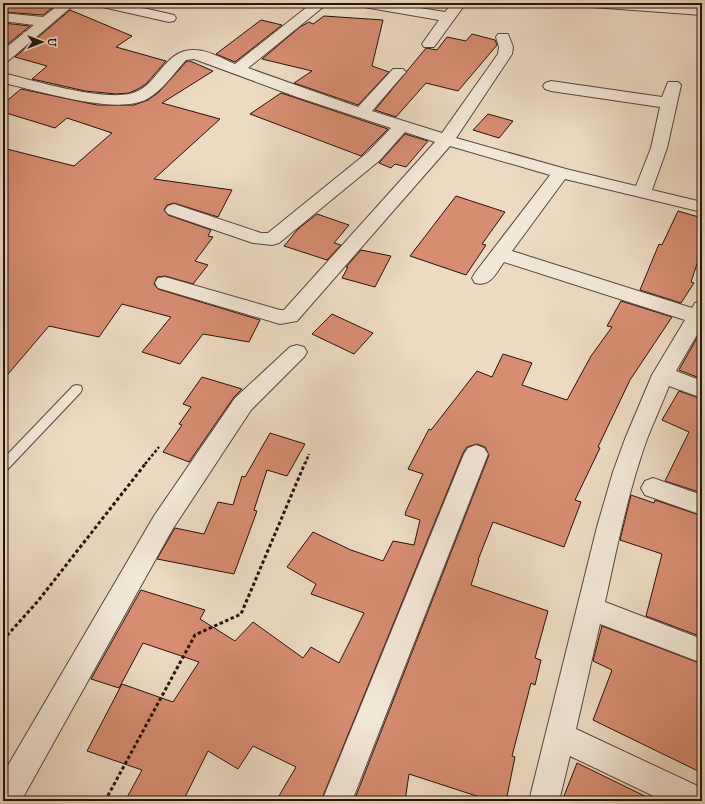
<svg xmlns="http://www.w3.org/2000/svg" width="705" height="804" font-family="'IM FELL Great Primer',serif">
<style>
.building{fill:#d78d72;stroke:#26130c}
.lines{fill:none;stroke-linecap:round;stroke-linejoin:round}
.service-casing{stroke:#58453a;stroke-width:2}
.minor-casing{stroke:#58453a;stroke-width:2}
.path-far1{stroke:#26130c;stroke-width:2.5;stroke-dasharray:3 2;stroke-linecap:butt}
.path{stroke:#26130c;stroke-width:3;stroke-dasharray:3.5 2.5;stroke-linecap:butt}
.service{fill:#f3e8d7;fill-rule:evenodd}
.minor{fill:#f3e8d7;fill-rule:evenodd}
</style>
<rect width="100%" height="100%" fill="#ecdbc2"/>
<filter id="stains"><feTurbulence type="fractalNoise" baseFrequency=".005" numOctaves="4"/><feColorMatrix values="0 0 0 0 .2 0 0 0 0 .09 0 0 0 0 .02 0 0 0 .5 -.17"/></filter>
<radialGradient id="worn" r=".72"><stop offset=".6" stop-color="#630" stop-opacity="0"/><stop offset="1" stop-color="#630" stop-opacity=".3"/></radialGradient>
<g class="building">
<polygon points="3,3 52,3 56,5 43,15 3,12"/>
<polygon points="70,10 132,36 116,47 166,61 146,84 138,89 129,93 116,94 85,91 32,79 47,66 15,57"/>
<polygon points="324,16 383,20 372,66 389,72 358,105 294,83 312,71 262,59 300,27 309,22 313,24"/>
<polygon points="261,20 282,25 235,62 216,54"/>
<polygon points="3,23 30,26 3,48"/>
<polygon points="472,34 495,40 497,45 458,91 426,83 396,117 375,110 426,48 437,50 447,37 466,41"/>
<polygon points="187,61 190,61 213,71 162,103 220,119 154,179 232,190 218,217 174,203 167,205 164,210 168,215 211,230 208,236 213,237 195,261 208,265 193,284 165,276 157,277 154,284 158,289 260,320 249,342 203,334 180,364 142,352 171,317 122,304 99,337 49,326 3,380 3,148 74,166 112,133 67,118 55,128 3,112 3,104 21,89 97,105 134,105 148,100 159,92"/>
<polygon points="281,93 296,98 388,129 361,156 250,114"/>
<polygon points="488,114 513,121 499,138 473,130"/>
<polygon points="405,134 428,141 406,167 395,164 391,168 379,163"/>
<polygon points="456,196 505,212 482,244 486,245 466,275 410,256"/>
<polygon points="678,211 702,218 702,249 691,282 694,283 681,303 640,290 659,244 662,245"/>
<polygon points="317,214 349,225 334,243 341,245 327,260 284,246 298,229"/>
<polygon points="361,250 391,256 375,287 342,278 348,267 346,267"/>
<polygon points="621,301 672,317 630,380 598,447 600,448 575,500 581,502 564,547 493,522 478,560 479,560 471,585 548,611 535,658 541,660 535,685 531,683 512,756 515,757 506,801 492,801 409,774 405,801 354,801 489,455 485,447 477,444 467,447 463,453 321,801 276,801 296,767 253,746 238,769 208,751 183,801 125,801 142,770 87,751 122,684 173,702 199,662 143,643 119,688 91,679 141,590 205,610 200,619 235,641 253,622 303,658 311,647 339,663 364,613 311,594 316,584 287,567 313,532 351,550 383,561 393,541 414,545 420,520 405,515 406,511 423,474 408,469 429,429 431,430 477,371 492,377 503,354 532,363 522,385 567,400 591,356 612,327 607,326"/>
<polygon points="332,314 373,333 354,354 312,334"/>
<polygon points="702,329 702,379 679,370"/>
<polygon points="202,377 242,389 234,397 189,462 163,452 182,425 179,424 191,407 183,404"/>
<polygon points="679,391 702,399 702,493 665,481 689,432 662,420"/>
<polygon points="270,433 305,444 287,476 267,470 254,510 257,511 234,574 157,559 175,528 204,534 218,502 233,505 242,476 245,477"/>
<polygon points="631,495 654,503 655,500 702,516 702,637 646,616 662,554 620,540"/>
<polygon points="602,626 702,664 702,773 593,720 612,670 593,661"/>
<polygon points="577,763 655,801 562,801"/>
</g>
<g class="lines">
<defs>
<polygon id="service" points="77,385 81,386 82,389 81,392 7,470 3,472 3,459 73,386"/>
<g id="minor">
<polygon points="61,3 76,3 8,61 3,62 3,50 34,25 3,21 3,13 43,17"/>
<polygon points="96,3 121,3 174,15 176,18 174,21 169,22 98,6"/>
<path d="M312,3H328L248,68L358,107L393,69H403L406,72L403,75L372,111L442,133L498,54L499,47L496,37L498,34H508L513,47L512,54L456,138L566,169L636,186L651,148L660,107L551,91L545,89L543,86L545,83L551,81L662,97L668,82H678L681,85L667,148L652,190L702,202V212L565,179L512,251L692,308L695,303L702,301V326L676,371L702,381V398L669,386C662,404 654,421 647,439C628,492 617,547 605,602L702,639V663L600,624L576,729L702,788V801H664L570,756L559,801H529L597,527L613,472L625,439L652,375L685,320L504,262C496,273 491,287 475,283L472,278L475,273L550,175L450,146L297,321L280,324L158,288L155,283L158,278L165,277L280,310H284L435,142L405,132L380,160L279,243L272,245L253,243L168,214L165,210L168,206L174,204L261,233H268L368,152L391,128L297,97L194,59L186,60C174,73 163,90 147,99C116,116 38,90 3,83V73C35,81 99,100 129,94C158,89 163,48 195,50C208,50 223,59 235,64Z"/>
<polygon points="357,3 389,3 445,12 452,3 466,3 434,47 424,47 422,44 439,20 364,7 359,6"/>
<polygon points="585,3 650,3 702,7 702,15 592,7 587,6"/>
<polygon points="297,345 304,347 307,352 304,357 251,410 172,530 21,801 3,801 3,774 154,516 235,398 290,347"/>
<polygon points="476,445 484,448 488,454 352,801 322,801 464,454 468,448"/>
<polygon points="653,478 702,495 702,515 645,495 641,488 645,481"/>
</g>
</defs>
<use href="#service" class="service-casing"/>
<use href="#minor" class="minor-casing"/>
<g class="path-far1">
<polyline points="145,464 159,447"/>
<polyline points="305,464 309,454"/>
</g>
<g class="path">
<polyline points="3,640 38,601 146,463"/>
<polyline points="105,801 195,635 241,614 305,463"/>
</g>
<use href="#service" class="service"/>
<use href="#minor" class="minor"/>
</g>
<rect width="705" height="804" fill="none" stroke="#ecdbc2" stroke-width="16"/>
<rect x="4" y="4" width="697" height="796" fill="none" stroke="#26130c" stroke-width="2"/>
<rect x="8" y="8" width="689" height="788" fill="none" stroke="#26130c"/>
<g transform="translate(42 42) rotate(90)" stroke="#f3e8d7" stroke-width="3" paint-order="stroke">
<path d="M0-3L7 15L0 10L-7 15Z" fill="#26130c"/>
<text y="-6" font-size="11" font-weight="bold" text-anchor="middle" fill="#26130c">U</text>
</g>
<rect width="100%" height="100%" filter="url(#stains)"/>
<rect width="100%" height="100%" fill="url(#worn)"/>
</svg>
